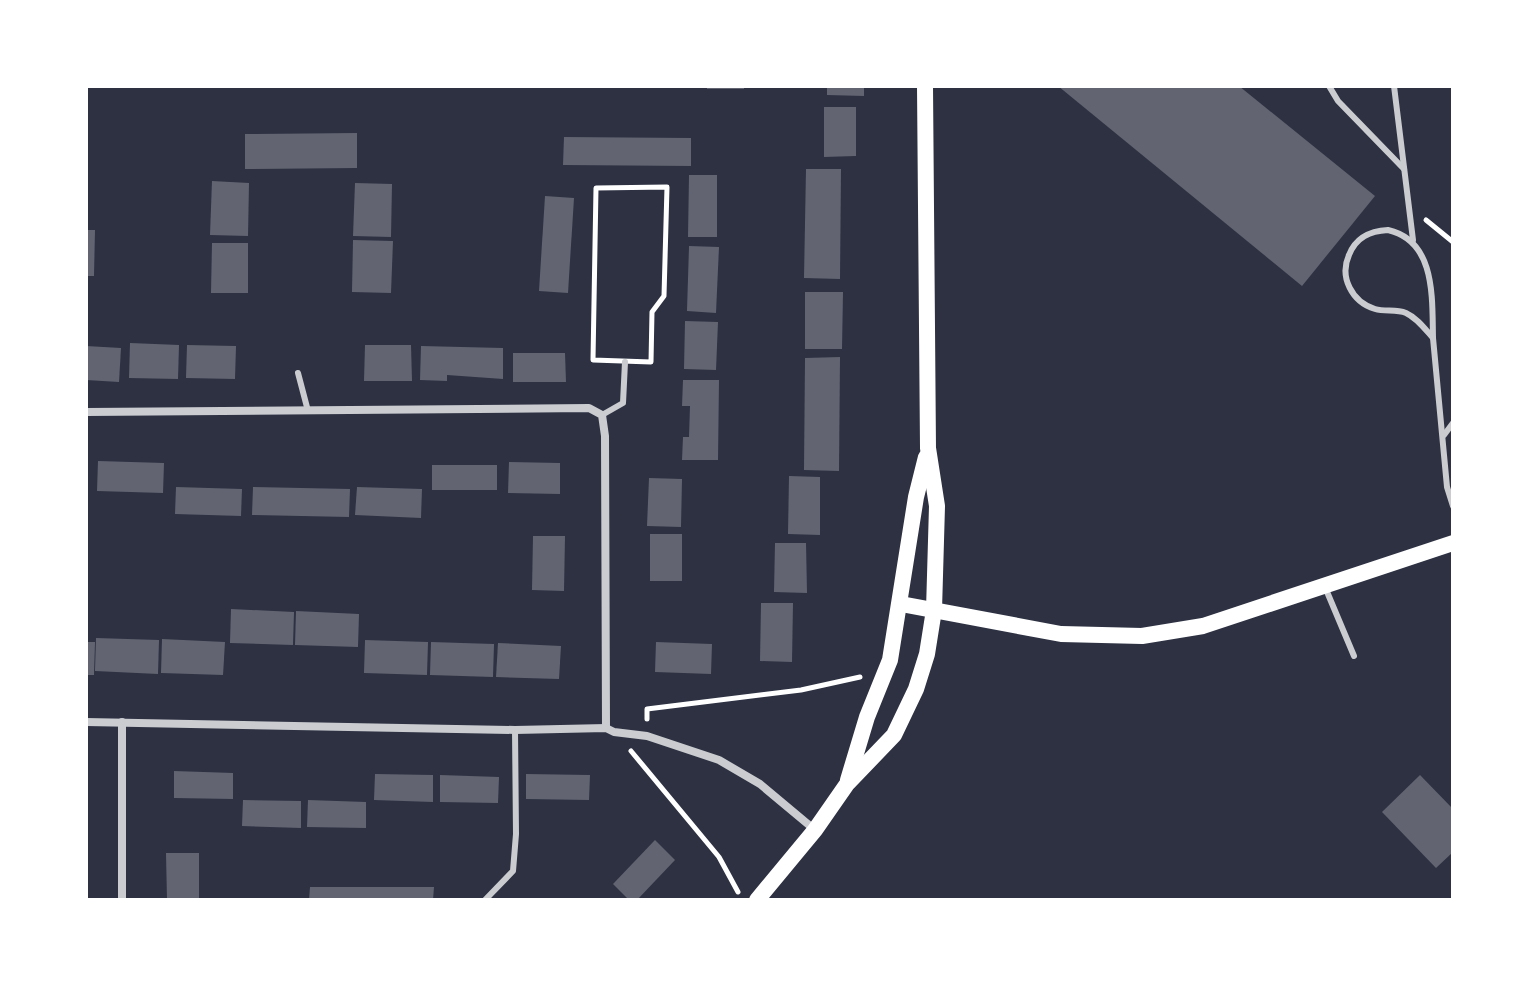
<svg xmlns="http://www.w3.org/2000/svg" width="1539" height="986" font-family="Manrope,sans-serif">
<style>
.building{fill:#626471}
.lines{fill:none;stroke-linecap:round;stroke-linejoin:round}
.path{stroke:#fff;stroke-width:5}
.service{stroke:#caccd0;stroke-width:6}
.minor{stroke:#caccd0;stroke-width:8}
.secondary{stroke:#fff;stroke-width:16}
</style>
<rect width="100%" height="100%" fill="#2d3142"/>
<g class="building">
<rect x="707" y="86" width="37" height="3"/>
<polygon points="827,86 864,86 864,96 827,95"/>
<polygon points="1058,86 1239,86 1375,196 1302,286"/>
<polygon points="824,107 856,107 856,156 824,157"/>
<polygon points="357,133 357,168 245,169 245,134"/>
<polygon points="564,137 691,138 691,166 563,165"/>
<polygon points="806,169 841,169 840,279 804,278"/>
<polygon points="689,175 717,175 717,237 688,237"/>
<polygon points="212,181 249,183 248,236 210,235"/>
<polygon points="355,183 392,184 391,237 353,236"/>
<polygon points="545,196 574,198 568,293 539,291"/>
<polygon points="86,230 95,230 94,276 86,276"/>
<polygon points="353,240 393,241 391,293 352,292"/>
<polygon points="212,243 248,243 248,293 211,293"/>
<polygon points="689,246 719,247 716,313 687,311"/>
<polygon points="805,292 843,292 842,349 805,349"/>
<polygon points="685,321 718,322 716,370 684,369"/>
<polygon points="130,343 179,345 178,379 129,378"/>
<polygon points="187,345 236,346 235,379 186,378"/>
<polygon points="365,345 411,345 412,381 364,381"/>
<polygon points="86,346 121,348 119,382 86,380"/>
<polygon points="421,346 503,348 503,379 447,375 447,381 420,380"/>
<polygon points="513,353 565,353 566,382 513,382"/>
<polygon points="840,357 839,471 804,470 805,358"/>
<polygon points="683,380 719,380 718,460 682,460 683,437 689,437 690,406 682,406"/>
<polygon points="98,461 164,463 163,493 97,491"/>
<polygon points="509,462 560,463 560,494 508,493"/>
<rect x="432" y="465" width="65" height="25"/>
<polygon points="789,476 820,477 820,535 788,534"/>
<polygon points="649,478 682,479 681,527 647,526"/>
<polygon points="176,487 242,489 241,516 175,514"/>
<polygon points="253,487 350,489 349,517 252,515"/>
<polygon points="357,487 422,489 421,518 355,515"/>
<rect x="650" y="534" width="32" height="47"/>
<polygon points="533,536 565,536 564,591 532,590"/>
<polygon points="775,543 806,543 807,593 774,592"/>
<polygon points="761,603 793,603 792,662 760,661"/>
<polygon points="231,609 294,612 293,645 230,643"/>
<polygon points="296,611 359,614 358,647 295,645"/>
<polygon points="96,638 159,640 158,674 95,671"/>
<polygon points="162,639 225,642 223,675 161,673"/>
<polygon points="365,640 428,642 427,675 364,673"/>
<polygon points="86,642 95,642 94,675 86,675"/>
<polygon points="431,642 494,644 493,677 430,675"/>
<polygon points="656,642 712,644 711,674 655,672"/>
<polygon points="498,643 561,646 559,679 496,677"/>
<polygon points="174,771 233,773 233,799 174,798"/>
<polygon points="375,774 433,775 433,802 374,800"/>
<polygon points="526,774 590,775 589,800 526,799"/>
<polygon points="440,775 499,777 498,803 440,802"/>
<polygon points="1420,775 1453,809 1453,852 1436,868 1382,812"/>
<polygon points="243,800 301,801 301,828 242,826"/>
<polygon points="308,800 366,802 366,828 307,827"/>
<polygon points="655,840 675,860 637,900 629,900 613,884"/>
<polygon points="166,853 199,853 199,900 167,900"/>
<polygon points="310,887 434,887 433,900 309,900"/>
</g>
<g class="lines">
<g class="path">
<polygon points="667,187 664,296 652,312 651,362 593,360 596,188"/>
<polyline points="1426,220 1453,242"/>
<polyline points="647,719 647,709 801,690 860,677"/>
<polyline points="631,751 719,857 738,892"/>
</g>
<g class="service">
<polyline points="1329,86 1338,101 1404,169"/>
<polyline points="1394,86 1413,240"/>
<path d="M1388,230C1436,241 1432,298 1433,338C1425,329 1417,318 1406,313C1396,309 1385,312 1375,309C1352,302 1339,277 1349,255C1356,237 1370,231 1388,230Z"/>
<polyline points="1433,338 1447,487 1453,506"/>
<polyline points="298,373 308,411"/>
<polyline points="602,415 623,403 625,362"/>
<polyline points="1444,435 1453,423"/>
<polyline points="1325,587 1354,656"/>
<polyline points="485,900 513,871 516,834 515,730"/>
</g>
<g class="minor">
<polyline points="86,412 589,408 602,415 605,436 606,728"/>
<polyline points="86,722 515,730 606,728 614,732 647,736 719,760 760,784 815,830"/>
<polyline points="122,900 122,722"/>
</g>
<g class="secondary">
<polyline points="901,604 1061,634 1142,636 1203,626 1453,543"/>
<polyline points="848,780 867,717 890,660 916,497 926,457"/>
<polyline points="757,900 815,830 847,784 894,735 916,689 927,654 934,610 937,506 928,448 925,86"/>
</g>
</g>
<rect width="1539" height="986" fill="none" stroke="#ffffff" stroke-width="176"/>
</svg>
